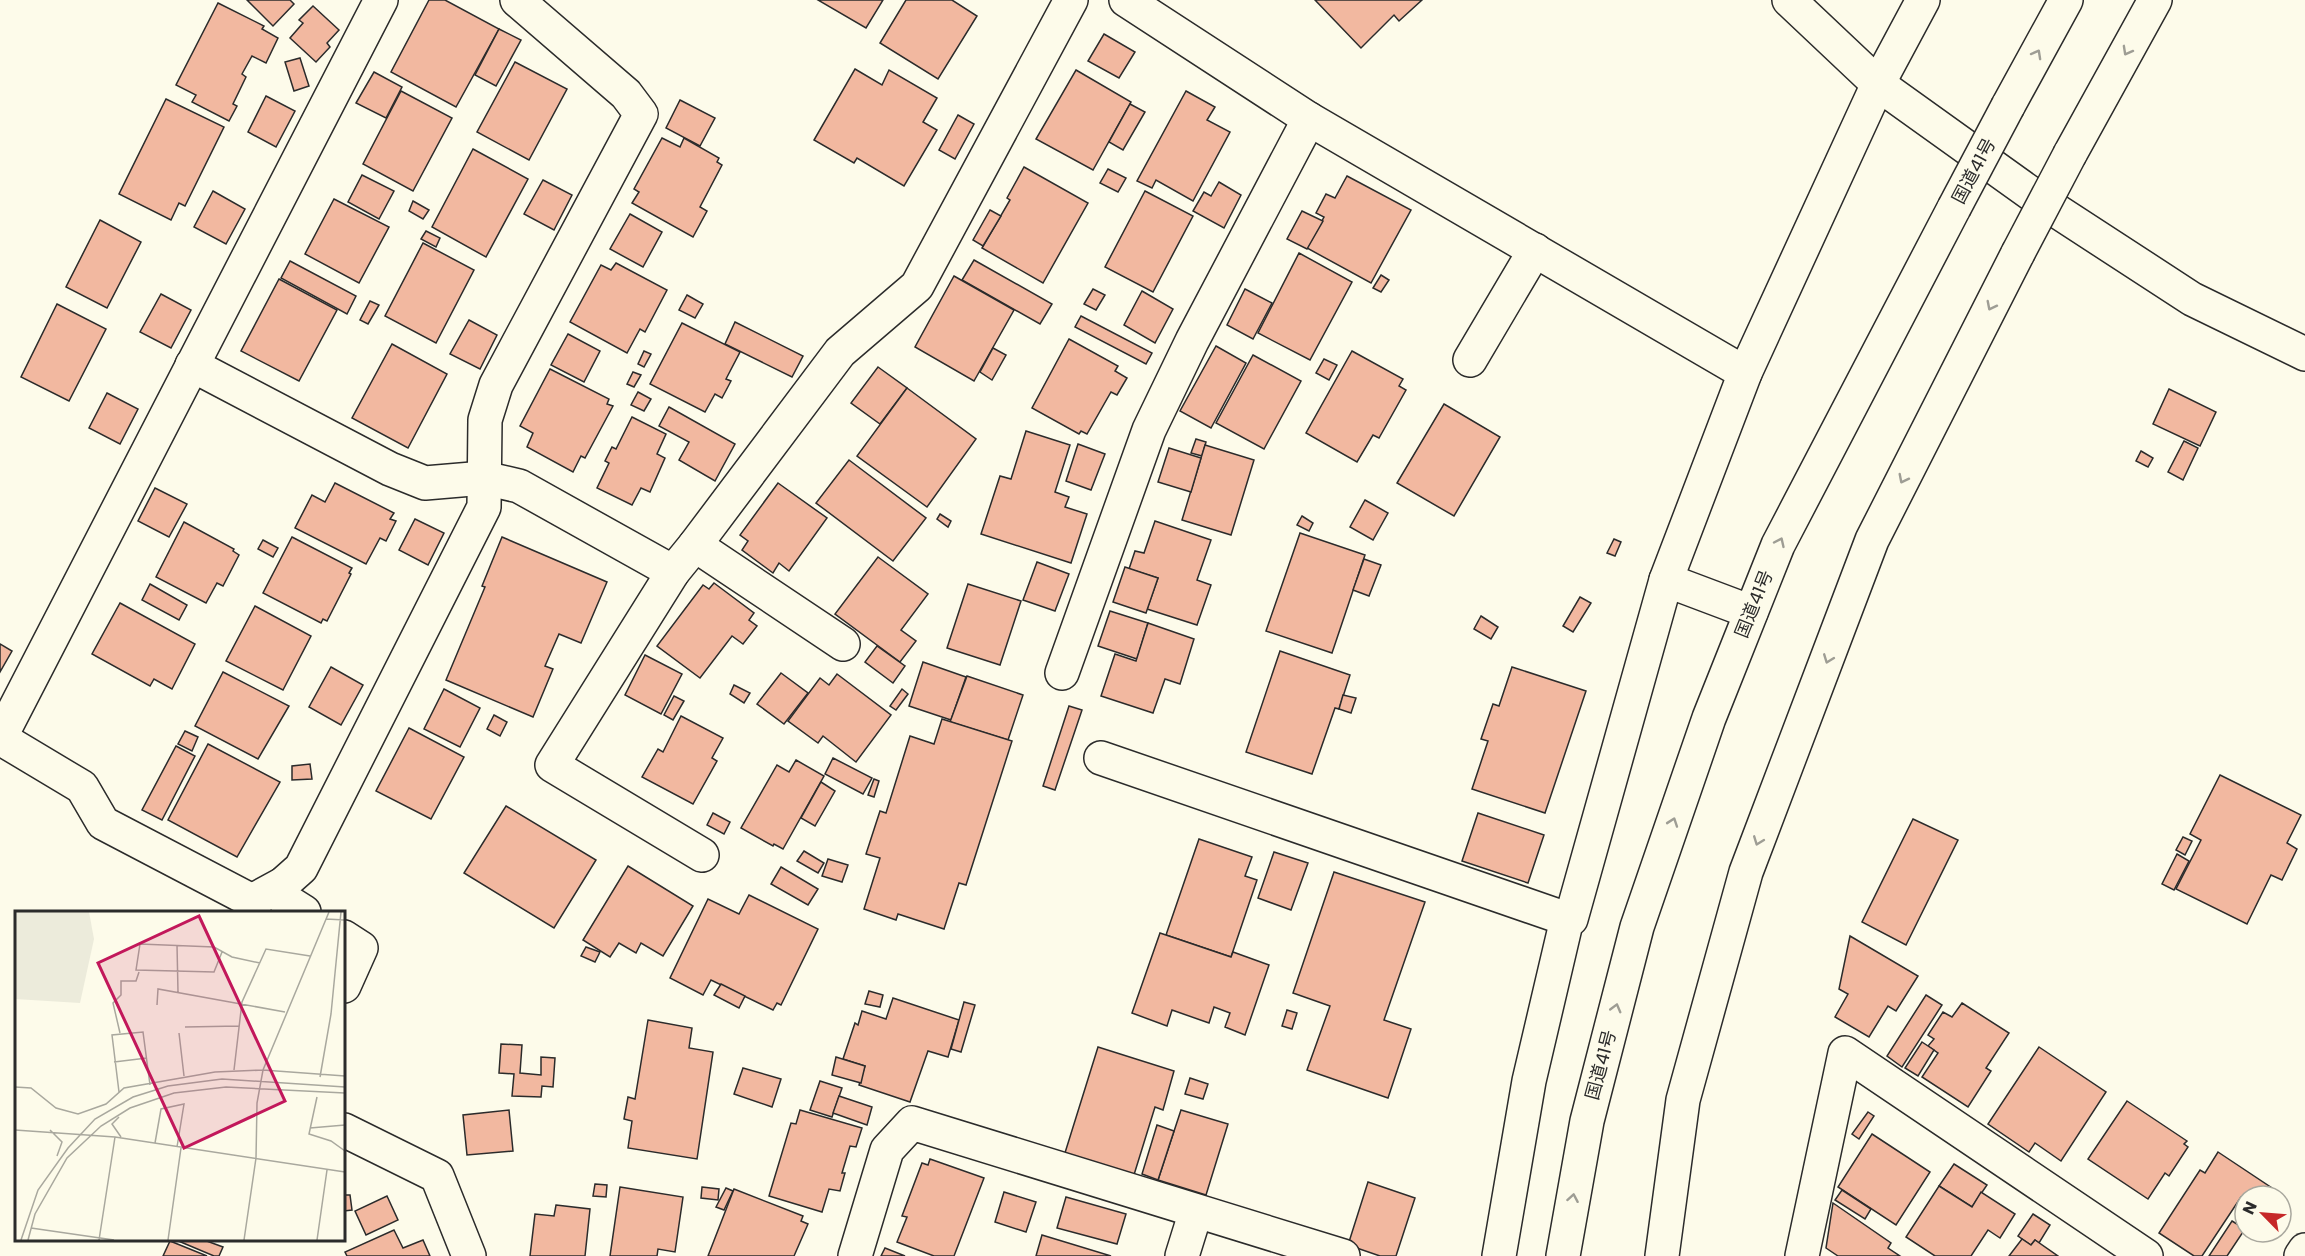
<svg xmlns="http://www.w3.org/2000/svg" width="2305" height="1256" font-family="Poppins,'Noto Sans JP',sans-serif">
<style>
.building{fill:#f2b8a0;stroke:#2b2b2b;stroke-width:1.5}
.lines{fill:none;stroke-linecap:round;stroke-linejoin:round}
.minor-casing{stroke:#2b2b2b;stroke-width:36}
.tertiary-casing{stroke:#2b2b2b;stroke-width:36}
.trunk-casing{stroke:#2b2b2b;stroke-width:36}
.minor{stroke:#fdfbea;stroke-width:33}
.tertiary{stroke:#fdfbea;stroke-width:33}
.trunk{stroke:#fdfbea;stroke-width:33}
.trunk-bridge-casing{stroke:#2b2b2b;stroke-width:36;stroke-linecap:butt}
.trunk-bridge{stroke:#fdfbea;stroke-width:33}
.oneway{stroke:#9e9d94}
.labels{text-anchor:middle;stroke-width:4.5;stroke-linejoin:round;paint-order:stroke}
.street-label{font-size:18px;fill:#2b2b2b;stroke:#fdfbea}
.inset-road{fill:none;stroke:#a9a89e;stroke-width:1.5}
.view{fill:#c2185b;fill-opacity:0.15;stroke:#c2185b;stroke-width:3}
.inset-edge{fill:none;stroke:#2b2b2b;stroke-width:3}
</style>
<rect width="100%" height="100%" fill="#fdfbea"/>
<g class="building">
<polygon points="247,0 290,0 294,4 273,26"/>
<polygon points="429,0 445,0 499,29 456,107 391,72"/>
<polygon points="818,0 883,0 866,28"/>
<polygon points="906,0 952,0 977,16 938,79 880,43"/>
<polygon points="1315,0 1422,0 1399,21 1394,15 1361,48"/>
<polygon points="218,3 264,26 262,29 278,38 266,63 252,56 242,74 246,77 233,104 237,106 229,121 192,102 196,95 176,85"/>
<polygon points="313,6 339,30 327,43 330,47 316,62 290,38 303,23 299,20"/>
<polygon points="499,29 521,40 496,86 475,75"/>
<polygon points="1104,34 1135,52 1119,78 1088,61"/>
<polygon points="300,58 309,86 294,91 285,62"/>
<polygon points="515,62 567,89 529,160 477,132"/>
<polygon points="855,69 882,85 889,70 937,98 923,122 937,130 904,186 857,158 854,163 814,140"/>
<polygon points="1076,70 1131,102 1093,170 1036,139"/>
<polygon points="374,72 402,87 386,118 356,103"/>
<polygon points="401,91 452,118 413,191 363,164"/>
<polygon points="1186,91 1215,107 1207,120 1230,132 1193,201 1156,180 1152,188 1137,181"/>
<polygon points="266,96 295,111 276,147 248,132"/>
<polygon points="166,99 224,127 185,206 179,203 171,220 119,194"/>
<polygon points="680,100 715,118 700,146 666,128"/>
<polygon points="1130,104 1145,112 1123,150 1109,142"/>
<polygon points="958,115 974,124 955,159 939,150"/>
<polygon points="662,138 680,147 684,138 719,158 717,162 722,165 700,207 707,211 693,237 632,203 639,192 634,189"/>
<polygon points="473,149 528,179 486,257 432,227"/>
<polygon points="1024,167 1088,203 1043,283 982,248 1010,200 1007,198"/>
<polygon points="1108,169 1126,178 1118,192 1100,183"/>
<polygon points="362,175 394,191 379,219 348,202"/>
<polygon points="1347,176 1411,210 1371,283 1307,248 1324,217 1316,213 1326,194 1335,198"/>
<polygon points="543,180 572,195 554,230 524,214"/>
<polygon points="1219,182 1241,195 1224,228 1193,211 1204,192 1211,196"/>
<polygon points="213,191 245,209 226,244 194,227"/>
<polygon points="1145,191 1193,216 1153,292 1105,267"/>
<polygon points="334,199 389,227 359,283 305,254"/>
<polygon points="413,201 429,210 423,219 409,211"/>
<polygon points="990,210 1001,216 983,246 973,240"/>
<polygon points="1302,211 1323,221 1307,249 1287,239"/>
<polygon points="630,214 662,232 643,267 610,249"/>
<polygon points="100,220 141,242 107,308 66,287"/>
<polygon points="426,231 440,238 436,247 421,239"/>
<polygon points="423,243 474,270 436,343 385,316"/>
<polygon points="1299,253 1352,282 1310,360 1258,333"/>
<polygon points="974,260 1052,304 1040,324 962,280"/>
<polygon points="290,261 356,296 347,314 281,278"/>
<polygon points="616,263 667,290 645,332 640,329 627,353 570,322 601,265 611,270"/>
<polygon points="1381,275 1389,280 1381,292 1373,288"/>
<polygon points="954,276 1014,310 974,381 915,347"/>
<polygon points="279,279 337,310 299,381 241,351"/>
<polygon points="1093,289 1105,295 1096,310 1084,304"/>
<polygon points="1245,289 1272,303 1253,339 1227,325"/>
<polygon points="1142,291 1173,309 1155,343 1124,325"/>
<polygon points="161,294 191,310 171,348 140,332"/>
<polygon points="687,295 703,304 695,318 679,310"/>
<polygon points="370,301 379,305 368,324 360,320"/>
<polygon points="57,304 106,329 69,401 21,377"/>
<polygon points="1081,316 1152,353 1146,364 1075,327"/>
<polygon points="469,320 497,335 480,369 450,354"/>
<polygon points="735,322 803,356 792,377 725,344"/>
<polygon points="682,323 740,352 726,379 731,381 722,398 715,394 705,412 650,384"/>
<polygon points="568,334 600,351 584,382 551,365"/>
<polygon points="1069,339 1118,366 1115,371 1127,378 1117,395 1111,392 1087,434 1081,431 1079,434 1032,408"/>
<polygon points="392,344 447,374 408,448 352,418"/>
<polygon points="1216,346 1246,363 1211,428 1180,411"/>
<polygon points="993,348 1006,355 992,380 980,372"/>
<polygon points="644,351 651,354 644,367 638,364"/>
<polygon points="1352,351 1403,379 1399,386 1406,390 1379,438 1373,435 1357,462 1306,433"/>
<polygon points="1253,355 1301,381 1264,449 1216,423"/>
<polygon points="1324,359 1337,365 1329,380 1316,373"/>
<polygon points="878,367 907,388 880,424 851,403"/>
<polygon points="550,369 609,399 607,404 613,406 585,458 581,456 573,472 527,447 533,433 520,426"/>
<polygon points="633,372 641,375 634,387 627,384"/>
<polygon points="907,388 976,439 927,507 857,456"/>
<polygon points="2169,389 2216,412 2200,446 2153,424"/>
<polygon points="638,392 651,399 644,411 631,405"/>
<polygon points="107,393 138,409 120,444 89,428"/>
<polygon points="1444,404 1500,437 1454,516 1397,483"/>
<polygon points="669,407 735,444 715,481 679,460 689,442 659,426"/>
<polygon points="632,417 666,434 657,454 665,458 650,492 641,488 632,505 597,488 609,463 605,461 612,447 616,449"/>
<polygon points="1026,431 1070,445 1055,492 1069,497 1065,507 1087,514 1071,563 981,534 1000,476 1011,479"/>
<polygon points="1196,439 1206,442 1202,456 1191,453"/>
<polygon points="2184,441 2198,448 2183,480 2168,472"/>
<polygon points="1078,444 1105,454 1091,490 1066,481"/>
<polygon points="1205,445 1254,460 1231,535 1182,520"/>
<polygon points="1169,448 1201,458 1191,492 1158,482"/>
<polygon points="2141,451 2153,458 2148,467 2136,461"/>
<polygon points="849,460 926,518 893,561 816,503"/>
<polygon points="335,483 394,513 390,519 396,521 386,541 380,538 366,564 295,528 312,495 325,502"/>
<polygon points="778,483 827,518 789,571 779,563 773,573 742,550 748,541 740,535"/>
<polygon points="155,488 187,504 169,537 138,521"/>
<polygon points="1365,500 1388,513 1373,540 1350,527"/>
<polygon points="940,514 951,521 948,527 937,519"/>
<polygon points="1302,516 1313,523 1309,531 1297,525"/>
<polygon points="415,519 444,533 428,565 399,550"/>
<polygon points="1155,521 1211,540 1197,580 1211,585 1197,625 1147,609 1158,578 1129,569 1135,551 1144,553"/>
<polygon points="184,522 234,549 233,551 239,555 223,586 217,583 206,603 156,577"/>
<polygon points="1300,533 1365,555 1332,653 1266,631"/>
<polygon points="292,537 352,568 349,573 351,574 327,621 323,619 321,623 263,593"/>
<polygon points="502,537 607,582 581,643 559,634 545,666 553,669 533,717 446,680 485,587 482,586"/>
<polygon points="1614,539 1621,542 1615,556 1607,553"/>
<polygon points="263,540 278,548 273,557 258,549"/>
<polygon points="878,557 928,594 901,630 916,641 900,662 835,614"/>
<polygon points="1364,559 1381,565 1369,596 1353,590"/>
<polygon points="1037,562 1069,574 1055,611 1023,600"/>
<polygon points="1125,567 1158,578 1146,613 1113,602"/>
<polygon points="714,583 754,613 749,620 757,626 743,644 732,636 700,678 657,646 703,585 709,589"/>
<polygon points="150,584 187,605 179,620 142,600"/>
<polygon points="968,584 1021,601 1000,665 947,648"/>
<polygon points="1580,597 1591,603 1573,632 1563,626"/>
<polygon points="120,603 195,644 172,689 154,679 150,686 92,654"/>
<polygon points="255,606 311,636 283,690 226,661"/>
<polygon points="1110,611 1148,623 1137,659 1098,646"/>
<polygon points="1481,616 1498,627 1491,639 1474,629"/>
<polygon points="1148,623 1194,639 1180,684 1165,679 1153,713 1101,696 1115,654 1136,661"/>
<polygon points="0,644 12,651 0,672"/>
<polygon points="877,646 905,666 893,683 865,662"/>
<polygon points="1280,651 1350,675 1339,709 1335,708 1312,774 1246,752"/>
<polygon points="645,655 682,674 661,714 625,695"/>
<polygon points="923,662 966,677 951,720 909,706"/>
<polygon points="331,667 363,685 341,725 309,707"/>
<polygon points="1512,667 1586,691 1545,813 1472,789 1488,741 1481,739 1493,704 1499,706"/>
<polygon points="223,672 289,706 258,759 195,726"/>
<polygon points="781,673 808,693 784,724 757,704"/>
<polygon points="837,674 891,715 856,762 823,736 818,743 788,721 820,678 829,685"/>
<polygon points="967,676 1023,695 1008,740 950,722"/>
<polygon points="734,685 750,693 744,703 730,694"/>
<polygon points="444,689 480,708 460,747 424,729"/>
<polygon points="902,689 908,694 896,710 890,706"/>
<polygon points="1343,695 1356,698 1351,713 1339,709"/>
<polygon points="674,696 684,701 673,720 664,715"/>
<polygon points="1069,706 1082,710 1055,790 1043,786"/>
<polygon points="494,715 507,722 500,736 487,729"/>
<polygon points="681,716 723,738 712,758 717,761 693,804 642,777 658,749 663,752"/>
<polygon points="942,719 1012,741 966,885 959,883 944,929 898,914 896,920 864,909 880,858 866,854 880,811 886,813 910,736 934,744"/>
<polygon points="409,728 464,757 431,819 376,791"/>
<polygon points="185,731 198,737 192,751 178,744"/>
<polygon points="208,744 280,782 237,857 168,820"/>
<polygon points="176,746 195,756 162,820 142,810"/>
<polygon points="833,758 872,778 863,794 825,774"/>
<polygon points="796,760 824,776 783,849 774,844 773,846 741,828 777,765 789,772"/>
<polygon points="310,764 312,779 292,780 292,766"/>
<polygon points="2220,775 2301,815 2287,843 2297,849 2282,880 2271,875 2247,924 2176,889 2201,840 2190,834"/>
<polygon points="874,779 879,781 874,797 868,795"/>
<polygon points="821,782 835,791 815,826 801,818"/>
<polygon points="506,806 596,860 554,928 464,873"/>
<polygon points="713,813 730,822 724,834 707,825"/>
<polygon points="1478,813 1544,835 1528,883 1462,861"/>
<polygon points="1913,819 1958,840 1906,945 1862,922"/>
<polygon points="2183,837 2192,841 2185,855 2176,850"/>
<polygon points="1199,839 1252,857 1245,876 1257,880 1231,957 1166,935"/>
<polygon points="804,851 824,863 818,873 797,861"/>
<polygon points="1274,852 1308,863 1291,910 1258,898"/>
<polygon points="2177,854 2189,861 2174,890 2162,884"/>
<polygon points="828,859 848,865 842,882 822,876"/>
<polygon points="628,866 693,906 663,956 641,943 636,953 619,943 610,957 583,940"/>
<polygon points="781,867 818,889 808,905 771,884"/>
<polygon points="1334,872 1425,902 1384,1020 1411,1029 1388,1098 1307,1070 1330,1006 1293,993"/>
<polygon points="749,895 818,929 781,1005 777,1003 773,1010 711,980 703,995 670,978 708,899 739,914"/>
<polygon points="1160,933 1231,957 1233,952 1269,965 1245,1035 1225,1027 1230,1013 1214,1007 1209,1023 1172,1010 1167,1026 1132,1013"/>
<polygon points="1850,936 1918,976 1896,1011 1888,1006 1869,1037 1835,1017 1848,994 1839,989"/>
<polygon points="586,947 600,952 595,962 581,956"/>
<polygon points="721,984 745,996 739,1008 714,995"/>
<polygon points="869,991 883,995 880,1007 865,1004"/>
<polygon points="1926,995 1942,1005 1902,1067 1887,1056"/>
<polygon points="893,998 959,1020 948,1057 928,1051 910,1102 859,1085 865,1066 843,1059 855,1023 858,1025 862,1011 886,1019"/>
<polygon points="964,1002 975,1005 961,1052 951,1049"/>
<polygon points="1962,1003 2009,1033 1986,1068 1991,1071 1968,1107 1922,1077 1938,1053 1928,1046 1934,1039 1928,1035 1943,1012 1952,1017"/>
<polygon points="1287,1010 1297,1013 1292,1029 1282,1026"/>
<polygon points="648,1020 692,1028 689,1048 713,1052 697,1159 628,1148 632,1121 624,1119 628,1097 635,1099"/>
<polygon points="1922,1042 1934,1050 1918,1076 1905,1068"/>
<polygon points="501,1044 522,1045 520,1073 541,1075 541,1057 555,1058 553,1087 542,1086 541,1097 512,1096 514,1074 499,1073"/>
<polygon points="1098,1047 1174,1071 1163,1110 1155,1107 1133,1178 1064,1156"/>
<polygon points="2039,1047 2106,1092 2061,1161 2035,1143 2029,1152 1988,1124"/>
<polygon points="836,1057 865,1066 861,1083 832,1075"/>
<polygon points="743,1068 781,1079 772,1107 734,1094"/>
<polygon points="1190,1078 1208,1084 1203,1099 1185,1094"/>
<polygon points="820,1081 842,1088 832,1117 810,1110"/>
<polygon points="839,1096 872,1107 867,1125 833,1113"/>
<polygon points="2127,1101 2187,1141 2184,1144 2188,1147 2169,1176 2165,1173 2148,1199 2088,1159"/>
<polygon points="509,1110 513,1151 467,1155 463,1115"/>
<polygon points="800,1110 862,1128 856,1147 850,1146 842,1173 845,1173 840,1191 829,1189 822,1212 769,1196 791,1123 796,1124"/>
<polygon points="1181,1110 1228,1124 1206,1195 1158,1180"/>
<polygon points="1868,1112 1874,1116 1859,1139 1852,1134"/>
<polygon points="1157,1125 1174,1131 1158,1180 1142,1174"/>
<polygon points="1872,1134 1930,1172 1896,1225 1838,1187"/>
<polygon points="2218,1152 2272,1188 2267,1196 2245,1196 2245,1199 2241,1197 2202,1256 2194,1256 2159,1233 2200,1170 2205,1173"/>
<polygon points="930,1159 984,1178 954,1256 934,1256 897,1242 907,1217 902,1216 922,1163 928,1165"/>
<polygon points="1954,1164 1987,1185 1972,1207 1939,1186"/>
<polygon points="1368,1182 1415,1198 1396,1256 1380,1256 1348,1245"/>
<polygon points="595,1184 607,1185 606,1197 593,1196"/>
<polygon points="1939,1186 1972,1207 1981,1192 2015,1214 2000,1238 1988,1230 1971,1256 1935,1256 1906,1237"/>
<polygon points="620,1187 683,1197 675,1252 658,1249 657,1256 610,1256"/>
<polygon points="702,1187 719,1189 718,1200 701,1198"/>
<polygon points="726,1188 733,1191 724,1210 716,1207"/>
<polygon points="734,1189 803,1216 801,1221 808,1224 794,1256 708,1256"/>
<polygon points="1842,1190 1871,1209 1865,1219 1835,1200"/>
<polygon points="1004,1192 1036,1202 1026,1232 995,1222"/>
<polygon points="344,1195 350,1195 352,1210 344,1211"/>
<polygon points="387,1196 398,1220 366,1235 355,1211"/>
<polygon points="1066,1197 1126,1214 1117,1244 1057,1228"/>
<polygon points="1833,1203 1891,1243 1888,1248 1900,1256 1838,1256 1826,1248"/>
<polygon points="556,1205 590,1209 585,1256 530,1256 535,1214 554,1216"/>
<polygon points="2033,1214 2050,1225 2039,1243 2035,1240 2031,1245 2018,1236"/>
<polygon points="2232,1221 2245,1229 2227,1256 2209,1256"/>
<polygon points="394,1230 403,1248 423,1240 430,1256 347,1256 345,1252"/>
<polygon points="1042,1235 1111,1256 1036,1256"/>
<polygon points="2022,1239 2031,1245 2035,1240 2058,1256 2009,1256"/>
<polygon points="176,1240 204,1240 223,1247 219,1256 214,1256"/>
<polygon points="170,1241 207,1256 163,1256"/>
<polygon points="885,1248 905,1256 881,1256"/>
</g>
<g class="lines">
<defs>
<g id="minor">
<polyline points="1126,0 1309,119 1745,373"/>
<polyline points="1470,360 1535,250"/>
<polyline points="192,365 390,469 425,483 484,478 519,486 673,572"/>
<polyline points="695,545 843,644"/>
<polyline points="1062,673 1149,430 1192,341 1309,119"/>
<polyline points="0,738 82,787 103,823 252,901 283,884 301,868 484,507 485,420 496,385 641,114 626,94 517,0"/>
<polyline points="0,738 381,0"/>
<polyline points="1101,758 1567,919"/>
<polyline points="702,855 552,765 673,572 695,545 840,352 917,286 1071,0"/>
<polyline points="283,884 285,900 304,912"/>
<polyline points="344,937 361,948 344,986"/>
<polyline points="344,1130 437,1176 469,1256"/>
<polyline points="855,1256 887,1150 912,1123 1343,1256"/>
<polyline points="1182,1256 1196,1211"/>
<polyline points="1499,1256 1529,1081 1567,919 1571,919 1666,580 1745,373 1878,84 1923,0"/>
<polyline points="1802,1256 1845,1053 2146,1256"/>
</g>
<g id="tertiary">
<polyline points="1789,0 1878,84 2040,200 2192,299 2305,354"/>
<polyline points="2301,1256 2305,1250"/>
</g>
<g id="trunk">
<polyline points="2008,106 2066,0"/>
<polyline points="2070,154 2155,0"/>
<polyline points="1666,580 1751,612"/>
<polyline points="1563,1256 1587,1121 1637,927 1709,718 1778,545 1954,208"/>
<polyline points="1662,1256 1683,1100 1746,872 1872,540 2018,253"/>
</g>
</defs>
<use href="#minor" class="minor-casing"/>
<use href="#tertiary" class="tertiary-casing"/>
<use href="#trunk" class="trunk-casing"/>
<use href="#minor" class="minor"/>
<use href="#tertiary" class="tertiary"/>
<use href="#trunk" class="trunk"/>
<defs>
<g id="trunk-bridge">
<polyline points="1954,208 2008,106"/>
<polyline points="2018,253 2070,154"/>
</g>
</defs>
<use href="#trunk-bridge" class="trunk-bridge-casing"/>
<use href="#trunk-bridge" class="trunk-bridge"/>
</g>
<defs><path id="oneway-chevron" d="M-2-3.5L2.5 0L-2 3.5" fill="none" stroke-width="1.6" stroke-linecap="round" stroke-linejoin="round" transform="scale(1.5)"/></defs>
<g class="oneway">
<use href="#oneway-chevron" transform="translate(2127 51) rotate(119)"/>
<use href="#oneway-chevron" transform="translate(2037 54) rotate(-61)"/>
<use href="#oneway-chevron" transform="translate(1991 306) rotate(117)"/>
<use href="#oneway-chevron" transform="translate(1903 479) rotate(117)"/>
<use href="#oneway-chevron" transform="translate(1780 542) rotate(-65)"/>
<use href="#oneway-chevron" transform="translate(1828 659) rotate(111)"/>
<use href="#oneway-chevron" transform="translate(1673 822) rotate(-71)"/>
<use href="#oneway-chevron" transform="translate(1758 841) rotate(111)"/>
<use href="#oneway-chevron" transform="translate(1616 1008) rotate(-75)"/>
<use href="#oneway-chevron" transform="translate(1573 1198) rotate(-80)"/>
</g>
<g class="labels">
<g class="street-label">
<text transform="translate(1974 171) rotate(-62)" y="6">国道41号</text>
<text transform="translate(1754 604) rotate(-68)" y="6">国道41号</text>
<text transform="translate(1601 1065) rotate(-75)" y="6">国道41号</text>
</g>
</g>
<g transform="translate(15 911)">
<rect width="330" height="330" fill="#fdfbea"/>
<path d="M1,1H74L79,28L65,92L0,88Z" fill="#ecebdb"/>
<path class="inset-road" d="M311,8L330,9M162,34L163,81M207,41L199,61L121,59L125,33L199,36L217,46L245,52M142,94L143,78L270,101M170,116L224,115M105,122L98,92L106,84V70H121L124,61M164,122L169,165M99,151L132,147M219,159L227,91L251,38L295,45M305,166L316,103L326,1M0,176L16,177L41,197L63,203L91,193L109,177L200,161L248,159L330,165M104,181L97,124L128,121L135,174M302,186L294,223L316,230L330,240M104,206L97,213L106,226M295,217L330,214M0,219L100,226L330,261M35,219L47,231L42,245M140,232L146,198L169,193L162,236M16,317L99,329M6,329L23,279L53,237L80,208L118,186L153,175L207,168L330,176M13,329L20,303L52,247L86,215L115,197L159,182L211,176L330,182M84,329L100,226M153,329L166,237M229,329L241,247L242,192L248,159L314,1M302,329L312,259"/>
<path class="view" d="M184,5L270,190L169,237L83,52Z"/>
<rect width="330" height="330" class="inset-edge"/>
</g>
<g transform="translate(2263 1214) rotate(295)"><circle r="28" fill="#fdfbea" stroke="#a9a89e" stroke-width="1.5"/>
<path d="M0-4.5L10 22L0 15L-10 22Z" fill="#c62828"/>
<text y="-9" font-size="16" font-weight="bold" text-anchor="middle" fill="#2b2b2b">N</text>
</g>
</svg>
